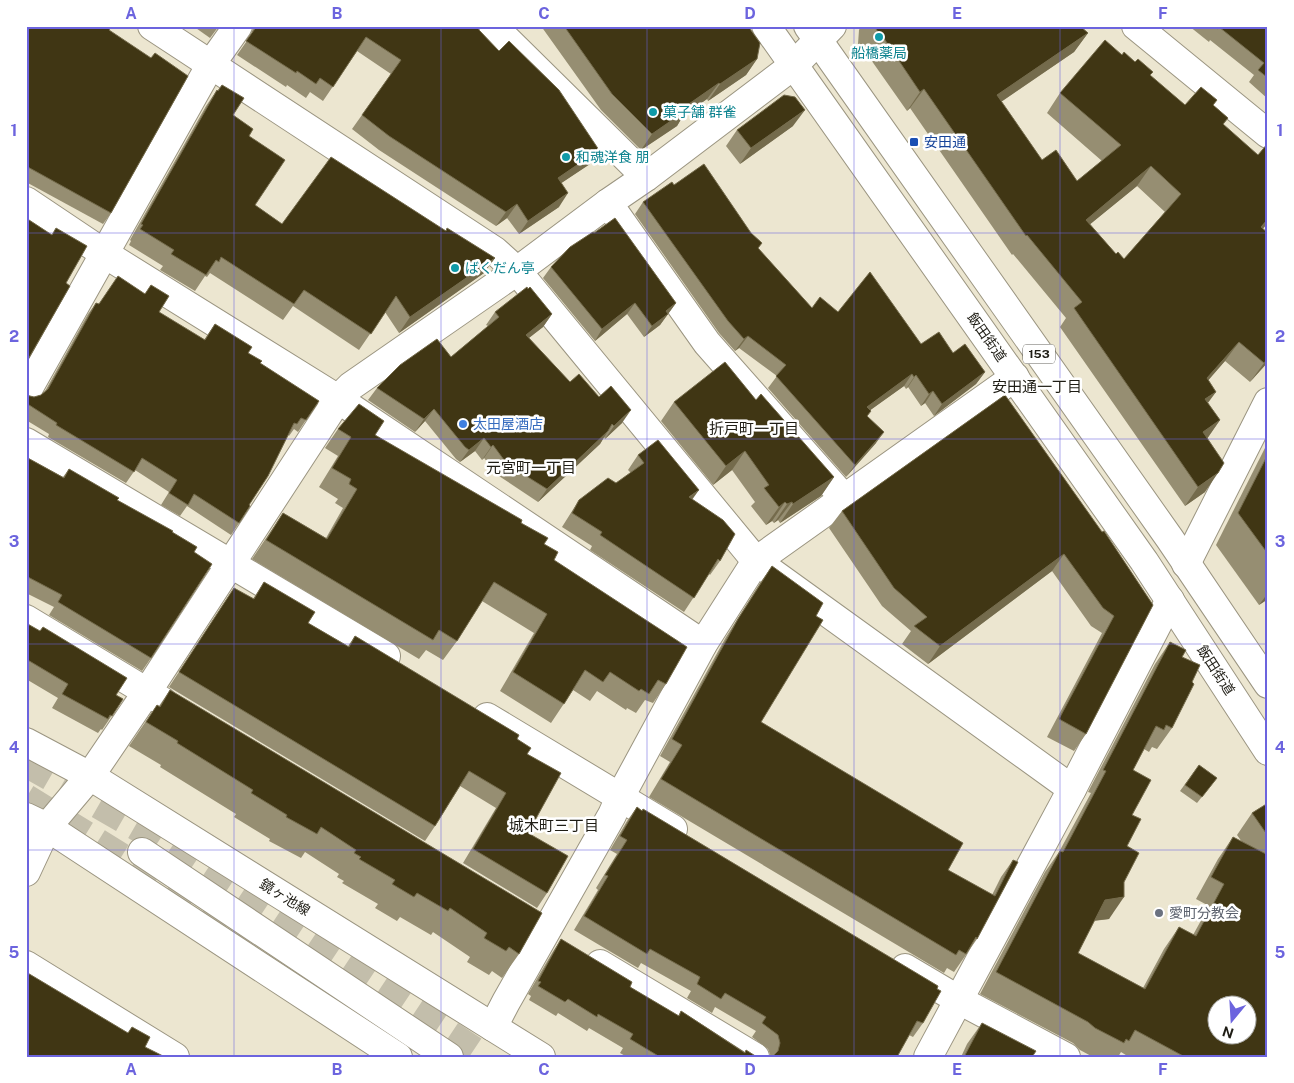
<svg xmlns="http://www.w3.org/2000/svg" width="1294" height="1083" font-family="'Public Sans','Noto Sans JP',sans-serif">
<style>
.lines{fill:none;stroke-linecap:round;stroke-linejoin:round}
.highway-tunnel{stroke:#c3beab;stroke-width:28;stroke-dasharray:28 14;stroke-linecap:butt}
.minor-casing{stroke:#9b9581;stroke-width:30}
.highway-casing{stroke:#9b9581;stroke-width:30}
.minor{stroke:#fff;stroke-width:28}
.highway{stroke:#fff;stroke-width:28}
.wall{fill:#968e72;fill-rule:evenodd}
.shaded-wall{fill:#746b4c}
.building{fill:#403614;stroke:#746b4c;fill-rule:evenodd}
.grid{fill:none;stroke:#6c64de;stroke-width:1;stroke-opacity:0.55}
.culture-dot{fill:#0f9aa8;stroke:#fff;stroke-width:2}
.transit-dot{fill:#1a4fb4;stroke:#fff;stroke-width:2}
.shop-dot{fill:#3f7fe0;stroke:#fff;stroke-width:2}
.worship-dot{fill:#6b7280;stroke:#fff;stroke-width:2}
.labels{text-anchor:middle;stroke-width:5;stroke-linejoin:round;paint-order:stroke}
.shield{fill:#fff;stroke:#62615b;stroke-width:1}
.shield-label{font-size:12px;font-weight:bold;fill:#1f1d15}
.culture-label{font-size:14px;fill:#0d838f;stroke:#fff;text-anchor:start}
.transit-label{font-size:14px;fill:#164399;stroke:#fff;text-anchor:start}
.street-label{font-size:14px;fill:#1f1d15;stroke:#fff}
.shop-label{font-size:14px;fill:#366cbe;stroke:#fff;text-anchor:start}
.worship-label{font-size:14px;fill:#5b616d;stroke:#fff;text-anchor:start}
.neighbourhood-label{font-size:15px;fill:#1f1d15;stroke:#fff}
.neatline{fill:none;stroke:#6c64de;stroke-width:2}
.grid-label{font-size:16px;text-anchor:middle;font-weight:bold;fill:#6c64de}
</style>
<rect width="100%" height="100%" fill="#ece6d0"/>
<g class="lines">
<g class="highway-tunnel">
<polyline points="26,763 144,831 484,1057"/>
<polyline points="26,798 128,861 251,941"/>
</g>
<defs>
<g id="minor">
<polyline points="152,26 495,251 517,271 756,561 1072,789"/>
<polyline points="493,26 646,177"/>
<polyline points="1136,26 1268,134"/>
<polyline points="26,201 105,254 338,399 703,644"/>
<polyline points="608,203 707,343 844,498"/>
<polyline points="26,393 211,64 238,26"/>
<polyline points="26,442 386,656"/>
<polyline points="1186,564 1268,402"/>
<polyline points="26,619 162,701"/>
<polyline points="487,717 673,829"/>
<polyline points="26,742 90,776 541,1057"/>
<polyline points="26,817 47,827 398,1057"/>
<polyline points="26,872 47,827 90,776 147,692 338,399 351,386 517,271 608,203 646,177 794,65 832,26"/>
<polyline points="600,964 755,1057"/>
<polyline points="26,965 175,1057"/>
<polyline points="905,968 959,1000 1066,1057"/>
<polyline points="493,1027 506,1002 612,815 620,797 703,644 756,561 1015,377"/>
<polyline points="928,1057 1072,789 1170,600"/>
</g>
<g id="highway">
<polyline points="766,26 1144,561 1268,751"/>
<polyline points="808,26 1170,539 1268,684"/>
<polyline points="142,852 449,1057"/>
</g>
</defs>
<use href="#minor" class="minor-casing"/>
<use href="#highway" class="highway-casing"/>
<use href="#minor" class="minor"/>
<use href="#highway" class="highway"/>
</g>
<g class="wall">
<polygon points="26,26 109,30 111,213 103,224 26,182"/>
<polygon points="193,26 219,26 210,38"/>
<polygon points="253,26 478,26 479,30 590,164 561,183 559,207 519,234 507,218 496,226 379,150 352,129 391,74 357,51 323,101 310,92 306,98 287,85 286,87 237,55 251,35 253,28"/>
<polygon points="541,26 748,26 757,59 746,75 708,101 707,99 683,116 677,126 641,150 601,110"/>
<path d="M861,26H1080L1088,33L1074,52L1001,102L1042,160L1077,181L1102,161L1047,113L1060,93L1122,55L1150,76L1185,105L1217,100L1213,105L1228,118L1223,125L1262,229L1268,362L1250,382L1225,361L1208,380V404L1220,420L1207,439L1205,492L1185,506L1060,327L1066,318L1013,254L1012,255L910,108L907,111L869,57L868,58L858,44L859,30ZM1137,186L1165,212L1124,259L1116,254L1090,224Z"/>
<polygon points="1189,26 1268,26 1268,99 1249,82 1254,75 1210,40 1209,42"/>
<polygon points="222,85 233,115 249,136 255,205 282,224 446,231 495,258 484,273 399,333 385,312 359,350 293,306 283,320 210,273 207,277 205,276 195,291 160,270 163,266 129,245 131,241 130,240 206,106 217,90 218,90"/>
<polygon points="793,126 740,164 726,146 737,130"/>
<polygon points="674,185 751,233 762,243 758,248 812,308 838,312 921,344 953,353 985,372 976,384 934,416 925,403 921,406 908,387 906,389 904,386 870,410 867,417 876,443 846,477 768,388 777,376 739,348 735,351 719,333 635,214 643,202"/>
<polygon points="551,267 676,303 660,325 644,337 627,314 595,341 543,278"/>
<polygon points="151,285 159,312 204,340 215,324 260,363 306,420 298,432 294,429 289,436 288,435 249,505 239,523 231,535 187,506 180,516 161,505 169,492 135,470 126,483 48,437 49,434 26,420 26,395 34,397 41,395 44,393 88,314 96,303 99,304 145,294"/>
<polygon points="495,312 552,314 543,327 529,338 570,382 622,423 605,439 604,437 600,444 538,502 499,476 484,458 482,460 475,451 460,462 456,459 425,421 415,432 368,400 377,388 451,357 488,326 486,325"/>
<polygon points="1005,395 1153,605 1086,734 1074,751 1047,737 1102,633 1091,626 1052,571 928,664 902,644 911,631 882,606 829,528 842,511"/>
<polygon points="756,400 834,477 821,496 780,523 778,520 774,523 772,521 766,525 751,506 755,502 732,470 713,485 661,421 674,402"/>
<polygon points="338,429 375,435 521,523 544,544 554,560 666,684 653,703 645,700 636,713 627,708 626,710 597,691 590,701 573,690 551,723 500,691 534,633 482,601 457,641 443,660 426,650 419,659 252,559 283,513 326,538 343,508 335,503 338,499 319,487 338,456 325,448"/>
<polygon points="1268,442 1268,599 1259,605 1216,545"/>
<polygon points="638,455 692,499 720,561 710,575 709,574 684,612 590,550 592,546 562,527 579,500 616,483 631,473 628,470"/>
<polygon points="26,457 63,477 69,469 117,500 172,532 194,552 151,658 142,671 49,615 54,607 26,593"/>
<polygon points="772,566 761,722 948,870 992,895 1001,877 1013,860 977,939 954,972 947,968 944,973 649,797 670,762 660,756 726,637 760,583"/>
<polygon points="264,582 308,623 348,646 355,636 517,739 527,754 528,833 547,893 537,908 463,863 496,808 460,786 435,826 425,841 169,687 234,588 253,599"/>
<polygon points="26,623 116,695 123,699 102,730 101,729 98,733 52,708 58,698 26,679"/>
<polygon points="1170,642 1182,657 1192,682 1172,728 1157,749 1152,747 1149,752 1144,749 1133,770 1132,815 1127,846 1124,882 1109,919 1094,921 1078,953 1143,988 1164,949 1179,927 1193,935 1209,906 1196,899 1218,859 1233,837 1242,842 1237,835 1252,813 1268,803 1268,1057 1129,1057 1121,1052 1118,1057 1093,1057 1080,1050 1073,1043 980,994 1045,872 1059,852 1091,793 1088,792 1155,664"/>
<polygon points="170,690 519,954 502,978 492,971 489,975 467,962 470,957 433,932 431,935 400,917 397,921 375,908 378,904 342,883 344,881 337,877 339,874 305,852 301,858 269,841 270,839 234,817 236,814 160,767 161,765 129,746 157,705 159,706"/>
<polygon points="1199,765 1217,778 1197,803 1180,791"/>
<polygon points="637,807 923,1023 913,1037 909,1035 771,1057 768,1049 752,1037 756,1031 715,1007 712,1013 687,998 691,991 641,963 638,968 574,930 598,890 596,888 617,854 610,850 627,821"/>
<polygon points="561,939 630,987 678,1016 681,1011 745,1052 757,1057 627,1057 620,1053 623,1048 589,1028 587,1031 558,1013 556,1016 529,1000 531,996 528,994 552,953"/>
<polygon points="982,1023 1032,1057 961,1057 967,1044"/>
</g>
<g class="shaded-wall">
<polygon points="1088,33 1074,52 983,114 997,95"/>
<polygon points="883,37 869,57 868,58 882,38"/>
<polygon points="757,59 746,75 708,101 720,84"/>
<polygon points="719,83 707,99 683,116 677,126 641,150 652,134 686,106"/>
<polygon points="924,89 910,108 907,111 920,92"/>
<polygon points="805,110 793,126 740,164 751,148"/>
<polygon points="599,150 590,164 548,192 558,178"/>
<polygon points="1151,166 1137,186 1072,239 1086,220"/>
<polygon points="568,193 559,207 519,234 528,221"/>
<polygon points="517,204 507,218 496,226 506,212"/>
<polygon points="1268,219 1268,223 1247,247 1261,227"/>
<polygon points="495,258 484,273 399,333 410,317"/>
<polygon points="635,303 627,314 595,341 602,329"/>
<polygon points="676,303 660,325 644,337 652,326 666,311"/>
<polygon points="552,314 543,327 517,347 526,335"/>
<polygon points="748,336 739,348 735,351 744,339"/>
<polygon points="1239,342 1225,361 1193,398 1207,378"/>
<polygon points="1268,358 1268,362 1250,382 1264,363"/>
<polygon points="985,372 976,384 934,416 942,404"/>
<polygon points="912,374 904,386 858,419 867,407"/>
<polygon points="916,375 908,387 906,389 914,377"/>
<polygon points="933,391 925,403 921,406 929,394"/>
<polygon points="1216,392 1202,411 1205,399"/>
<polygon points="434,409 425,421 415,432 424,419"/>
<polygon points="631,410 622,423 605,439 614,426"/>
<polygon points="1220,420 1206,440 1203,432"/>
<polygon points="608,431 600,444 538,502 547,489"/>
<polygon points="884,432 876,443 846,477 855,465"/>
<polygon points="484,438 475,451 460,462 469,450"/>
<polygon points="493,445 484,458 482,460 491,447"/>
<polygon points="745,451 732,470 713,485 726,466"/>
<polygon points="1218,473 1205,492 1185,506 1198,487"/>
<polygon points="834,477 821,496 780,523 793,504"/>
<polygon points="699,490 689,504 689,497"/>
<polygon points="785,502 772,521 766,525 779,507"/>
<polygon points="792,502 778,520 774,523 787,504"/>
<polygon points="1064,554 1052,571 928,664 940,646"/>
<polygon points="1268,593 1268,599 1259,605"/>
<polygon points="1124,897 1109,919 1090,921 1105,900"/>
</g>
<g class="building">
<polygon points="26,26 112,26 109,30 151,58 155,53 188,76 111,213 26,166 26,160 28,157 26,155"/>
<polygon points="257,26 478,26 479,30 499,51 509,41 559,90 599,150 558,178 568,193 528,221 517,204 506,212 389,136 362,115 401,60 366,37 333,87 320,78 316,84 297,71 296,73 246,41"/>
<polygon points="564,26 748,26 760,43 757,59 720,84 719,83 686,106 688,109 652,134 612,94"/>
<path d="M874,26H1080L1088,33L997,95L1042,160L1056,150L1077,181L1121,145L1060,93L1105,40L1122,55L1124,52L1135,62L1138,59L1153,72L1150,75L1185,105L1201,87L1217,100L1213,105L1228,118L1223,124L1258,155L1268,143V219L1261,227L1268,233V323L1266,324L1268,326V358L1264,363L1239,342L1207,378L1216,392L1205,399L1220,420L1203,432L1224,463L1218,473L1198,487L1074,308L1082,302L1027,235L1026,236L924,89L920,92L883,37L882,38ZM1151,166L1181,194L1124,259L1118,252L1116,254L1086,220Z"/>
<polygon points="1214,26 1268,26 1268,78 1258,70 1264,63 1219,27 1218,29"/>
<polygon points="222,85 244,98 233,115 253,129 249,136 285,160 255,205 282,224 331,157 446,231 447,228 495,258 410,317 396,296 371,334 304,290 294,304 221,257 219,262 216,260 206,275 171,254 174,250 140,229 143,225 141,224 217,90 218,91"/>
<polygon points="784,95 795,97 805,110 751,148 737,130"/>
<polygon points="704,164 751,233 762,243 758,248 812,308 820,297 838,312 870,272 921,344 939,332 953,353 965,344 985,372 942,404 933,391 929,394 916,375 914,377 912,374 867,407 871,411 867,416 884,432 855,465 776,376 786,365 748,336 744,339 728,321 643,202 672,182 674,185"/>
<polygon points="26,218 52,235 56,228 87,246 66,283 70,286 26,363"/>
<polygon points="615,218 676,303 666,311 668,314 652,326 635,303 602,329 551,267 570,247 593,232 594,233"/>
<polygon points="118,276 145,294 151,285 169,296 159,312 205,340 215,324 252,347 248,353 262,361 260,363 319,401 306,420 301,418 297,424 294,423 268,476 249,505 250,506 239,523 194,494 188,505 169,493 177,480 142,458 134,472 56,425 57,423 26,403 26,395 34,397 41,395 48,389 96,303 99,304"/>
<polygon points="527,287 528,289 530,287 552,314 526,335 570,382 579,374 599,397 611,386 631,410 614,426 612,424 608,431 547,489 507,464 493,445 491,447 484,438 469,450 465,447 434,409 424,419 377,388 400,365 437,339 451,357 499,317 495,312"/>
<polygon points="725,362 756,400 761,394 834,477 793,504 792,502 787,504 785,502 779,507 764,488 769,485 745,451 726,466 674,402"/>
<polygon points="1005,395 1102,532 1104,531 1153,605 1086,734 1059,719 1114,616 1103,608 1064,554 940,646 914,626 927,617 894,588 842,511"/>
<polygon points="359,404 384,421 375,435 522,520 521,523 548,538 544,544 558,552 554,560 687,647 666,684 658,680 649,694 641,689 639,691 610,672 603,682 585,670 564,704 513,672 547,614 494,582 457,641 439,630 433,640 266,540 283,513 327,539 357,489 349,484 351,479 332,468 351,437 338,429"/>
<polygon points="658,440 699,490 689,497 723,520 735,534 720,561 718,559 694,598 600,535 602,532 572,513 579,500 608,478 616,483 644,463 638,455"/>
<polygon points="1268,454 1268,554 1238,513"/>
<polygon points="26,457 64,478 69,469 119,498 117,500 173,531 172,532 197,547 194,552 212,564 151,658 58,602 62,595 26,576"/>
<polygon points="772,566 823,603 816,616 823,620 761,722 963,843 948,870 995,896 1013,860 1018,862 977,939 976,937 966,954 959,950 956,955 661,779 682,745 672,739 738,619"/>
<polygon points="264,582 315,612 308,623 349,647 355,636 519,735 517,739 531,748 527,754 561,773 528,833 568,856 547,893 473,849 506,793 469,771 435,826 179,672 234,588 254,599"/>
<polygon points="26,623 40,631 43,627 127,678 116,695 123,699 112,716 110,715 108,719 62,694 68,684 26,659"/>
<path d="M1170,642L1186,650L1182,657L1200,665L1192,682L1194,684L1172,728L1166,725L1164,730L1156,726L1133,770L1151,780L1132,815L1141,819L1127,846L1139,853L1124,882V897L1105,900L1078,953L1145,989L1179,927L1196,936L1224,884L1211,877L1233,837L1268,855V1057H1185L1135,1030L1129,1041L1126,1039L1124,1043L1095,1028L1088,1022L996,972L1060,851L1063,852L1106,771L1103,770ZM1216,1006H1246V1036H1216Z"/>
<polygon points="170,690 542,913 519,954 509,947 506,951 484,938 487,933 450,908 448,911 417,893 414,897 392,884 395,880 359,859 361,857 354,853 356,850 321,827 317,834 286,817 287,815 251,793 253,790 177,743 178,741 146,722 157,705 160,707"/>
<polygon points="1199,765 1217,778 1202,797 1185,785"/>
<polygon points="1268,803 1268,836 1252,813"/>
<polygon points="637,807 642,811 643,809 938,986 937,989 941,991 923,1023 917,1021 897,1057 772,1057 778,1051 780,1043 778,1035 762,1023 766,1017 725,993 721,999 697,984 700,977 650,949 647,954 584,916 608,876 605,875 627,840 620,836"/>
<polygon points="561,939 632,982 630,987 679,1016 681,1011 745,1053 746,1050 757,1057 660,1057 630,1039 633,1034 598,1014 597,1017 568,999 565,1002 538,986 541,982 538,981"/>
<polygon points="26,972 128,1033 132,1027 150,1037 145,1047 165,1057 26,1057"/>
<polygon points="982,1023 1036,1051 1032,1057 964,1057"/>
</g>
<path class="grid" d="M234,26V1057M441,26V1057M647,26V1057M854,26V1057M1060,26V1057M26,233H1268M26,439H1268M26,644H1268M26,850H1268"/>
<g class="culture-dot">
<circle cx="879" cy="37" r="5"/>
<circle cx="653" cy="112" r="5"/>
<circle cx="566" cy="157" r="5"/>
<circle cx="455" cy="268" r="5"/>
</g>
<rect class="transit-dot" x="909" y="137" width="10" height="10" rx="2.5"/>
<circle class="shop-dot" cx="463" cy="424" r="5"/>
<circle class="worship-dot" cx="1159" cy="913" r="5"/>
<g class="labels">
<rect class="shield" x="1023" y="344.5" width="32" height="19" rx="4"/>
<g class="shield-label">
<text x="1039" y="358">153</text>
</g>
<g class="culture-label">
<text x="879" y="58" text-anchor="middle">船橋薬局</text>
<text x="663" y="117">菓子舗 群雀</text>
<text x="576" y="162">和魂洋食 朋</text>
<text x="465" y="273">ばくだん亭</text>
</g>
<g class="transit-label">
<text x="924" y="147">安田通</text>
</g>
<g class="street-label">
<text transform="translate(987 337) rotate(55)" y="5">飯田街道</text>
<text transform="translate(1216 670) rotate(57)" y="5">飯田街道</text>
<text transform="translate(285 897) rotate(32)" y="5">鏡ヶ池線</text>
</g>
<g class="shop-label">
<text x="473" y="429">太田屋酒店</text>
</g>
<g class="worship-label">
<text x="1169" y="918">愛町分教会</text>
</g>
<g class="neighbourhood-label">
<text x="1037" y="392">安田通一丁目</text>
<text x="754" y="434">折戸町一丁目</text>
<text x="531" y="473">元宮町一丁目</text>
<text x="554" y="831">城木町三丁目</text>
</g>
</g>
<rect width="1294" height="1083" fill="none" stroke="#ffffff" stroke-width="55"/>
<g transform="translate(1232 1020) rotate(198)"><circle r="24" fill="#ffffff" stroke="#a5a5a1"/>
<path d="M0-4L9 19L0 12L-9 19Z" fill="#6c64de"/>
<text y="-8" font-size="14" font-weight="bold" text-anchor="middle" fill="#1f1d15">N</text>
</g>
<rect x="28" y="28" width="1238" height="1028" class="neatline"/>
<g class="grid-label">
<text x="131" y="19">A</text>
<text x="337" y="19">B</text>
<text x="544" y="19">C</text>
<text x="750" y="19">D</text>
<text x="957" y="19">E</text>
<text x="1163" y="19">F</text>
<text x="14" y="136">1</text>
<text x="1280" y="136">1</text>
<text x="14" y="342">2</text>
<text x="1280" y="342">2</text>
<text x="14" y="547">3</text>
<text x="1280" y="547">3</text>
<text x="14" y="753">4</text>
<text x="1280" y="753">4</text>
<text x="14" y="958">5</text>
<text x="1280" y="958">5</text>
<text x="131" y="1075">A</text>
<text x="337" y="1075">B</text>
<text x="544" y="1075">C</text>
<text x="750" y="1075">D</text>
<text x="957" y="1075">E</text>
<text x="1163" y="1075">F</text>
</g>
</svg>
